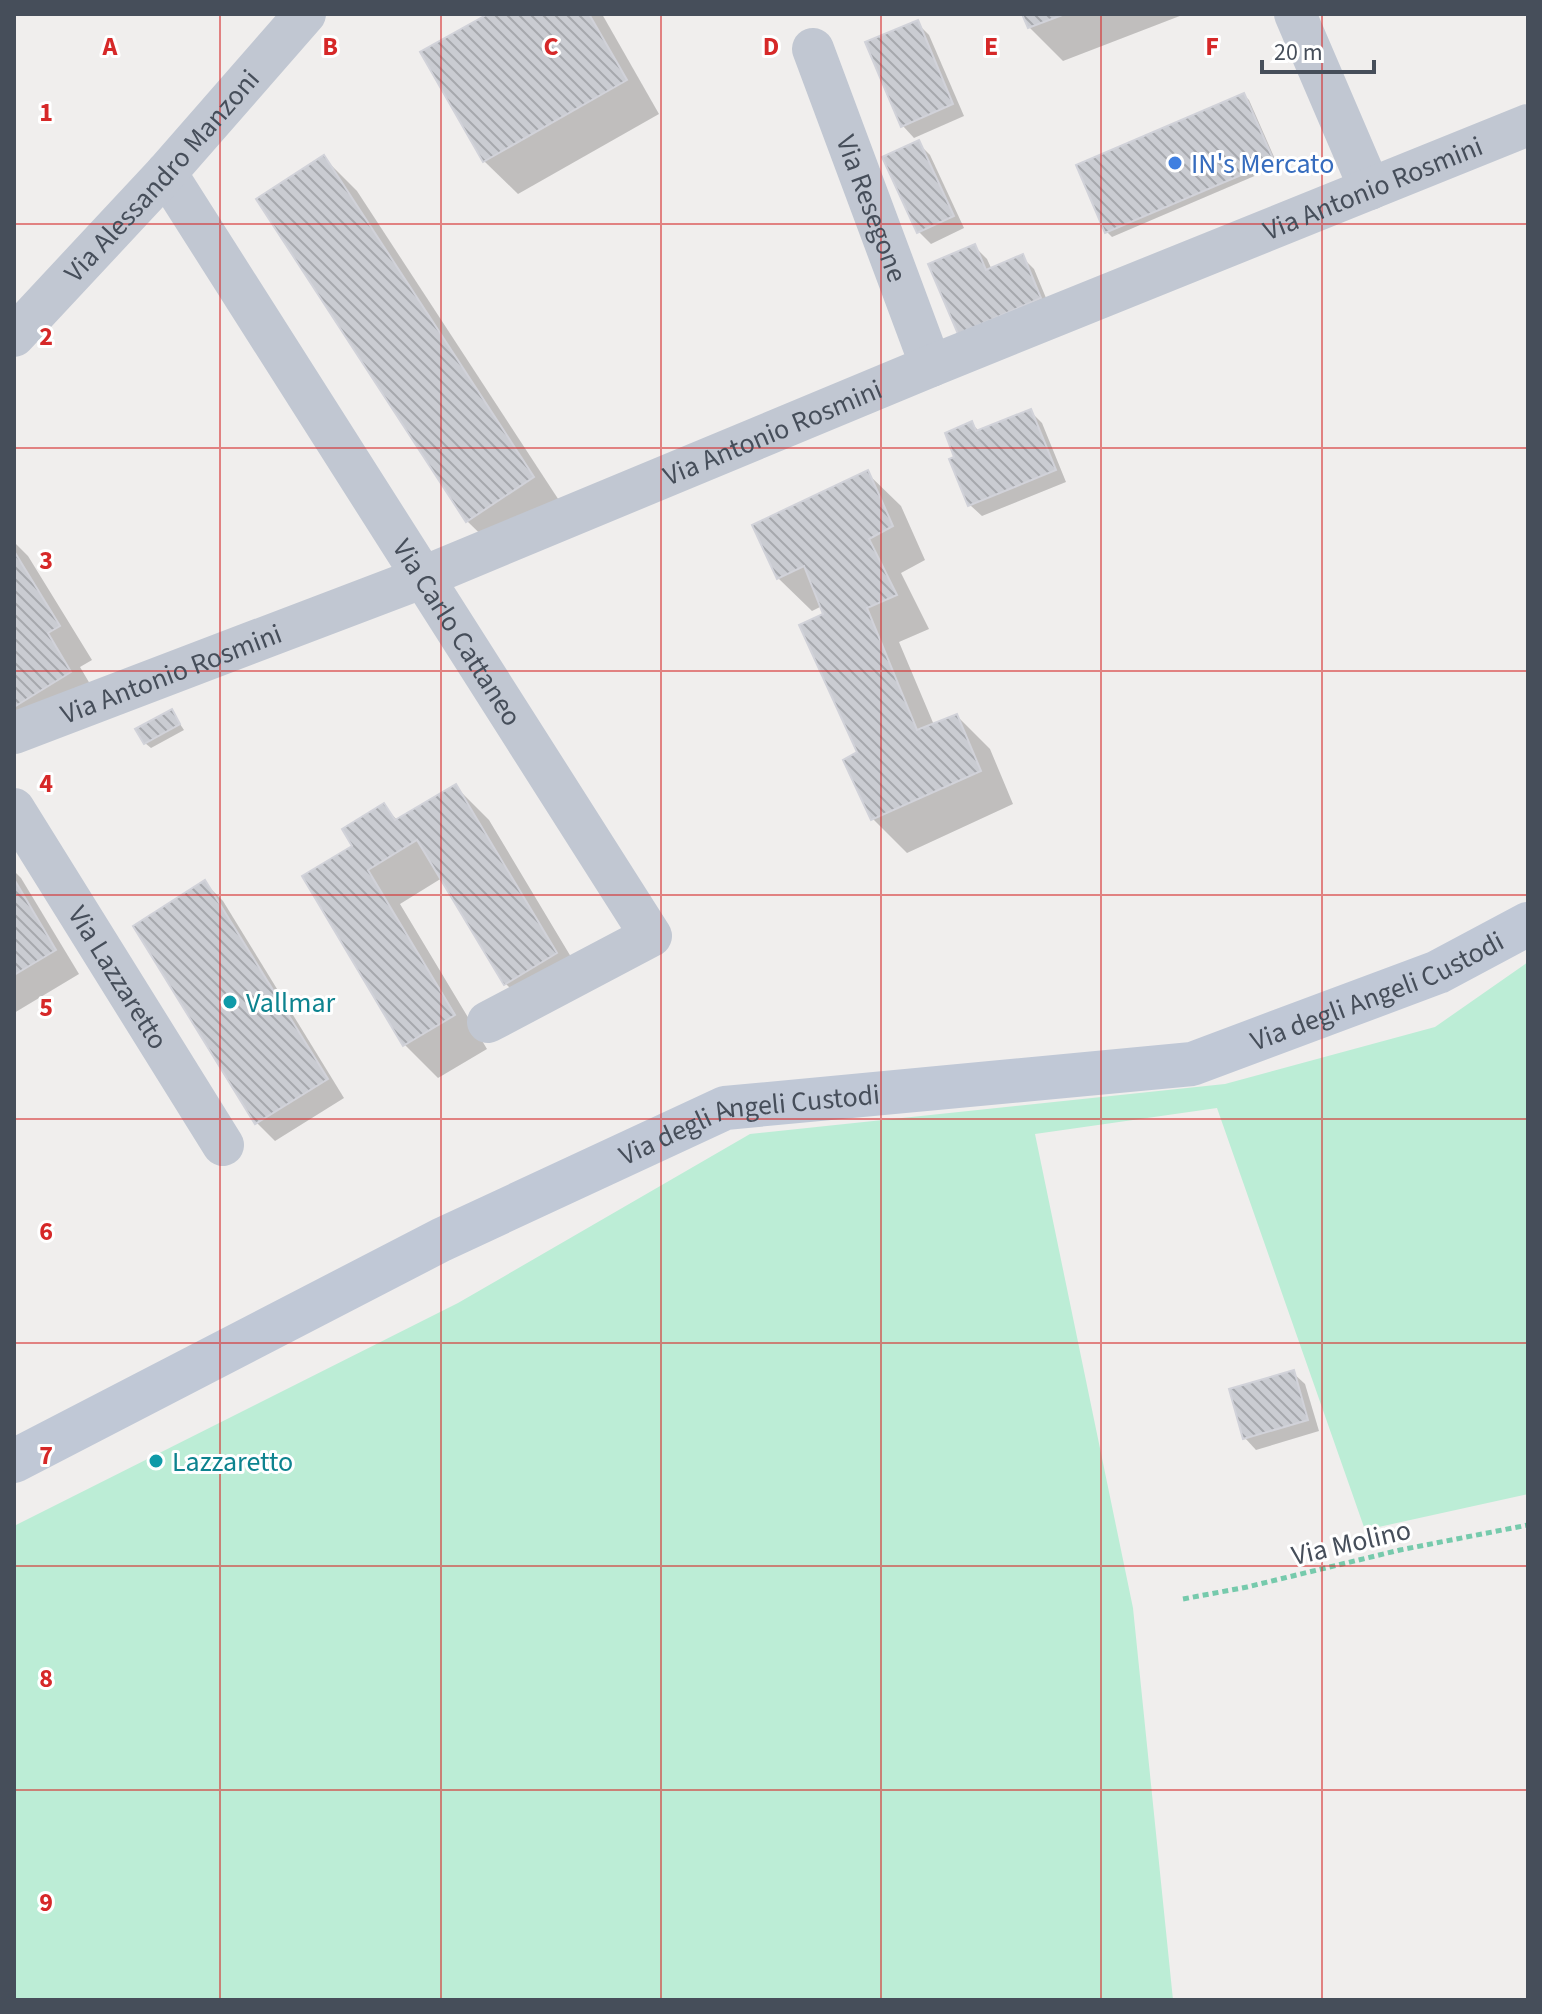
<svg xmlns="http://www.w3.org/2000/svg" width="1542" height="2014" font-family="'Source Sans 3',sans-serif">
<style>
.green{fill:#bcedd6}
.shadow{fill:#0003}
.building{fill:url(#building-back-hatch);stroke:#d1d2d9;stroke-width:2}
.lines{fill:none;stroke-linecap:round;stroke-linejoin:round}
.path{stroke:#76caac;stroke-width:5;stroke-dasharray:6 4;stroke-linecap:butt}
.street{stroke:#c1c7d2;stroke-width:42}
.secondary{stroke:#c0c8d6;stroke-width:44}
.grid{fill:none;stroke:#d62828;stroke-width:2;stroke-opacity:0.55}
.shop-dot{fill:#3f7fe0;stroke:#fff;stroke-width:3}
.culture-dot{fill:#0f9aa8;stroke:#fff;stroke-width:3}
.labels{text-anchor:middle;stroke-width:6;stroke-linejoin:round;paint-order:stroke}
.shop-label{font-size:28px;fill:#366cbe;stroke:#fff;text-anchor:start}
.street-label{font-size:28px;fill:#464e5a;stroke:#fff}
.culture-label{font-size:28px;fill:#0d838f;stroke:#fff;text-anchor:start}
.grid-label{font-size:26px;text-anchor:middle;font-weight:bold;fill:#d62828;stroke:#fff;stroke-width:6;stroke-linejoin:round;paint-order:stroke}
</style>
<defs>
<pattern id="building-back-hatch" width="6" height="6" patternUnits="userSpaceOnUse" patternTransform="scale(2)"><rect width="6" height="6" fill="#caccd2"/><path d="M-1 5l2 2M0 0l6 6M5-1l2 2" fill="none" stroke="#a6a8ad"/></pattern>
</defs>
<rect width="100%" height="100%" fill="#f0eeed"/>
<polygon class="green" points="1528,962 1528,1494 1365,1530 1217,1108 1035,1134 1133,1608 1173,2000 14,2000 14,1526 458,1303 750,1134 1225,1084 1435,1027"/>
<g class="shadow">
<polygon points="492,14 602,14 659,114 518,194 484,161"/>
<polygon points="1024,14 1185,14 1063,61 1029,27"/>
<polygon points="917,23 929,35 964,116 914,138 903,126"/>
<polygon points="1244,95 1249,100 1278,166 1112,237 1107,232"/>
<polygon points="918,143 930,155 964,228 931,244 919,232"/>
<polygon points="323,157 357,191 566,511 501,554 467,521"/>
<polygon points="975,247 987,259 992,270 1022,257 1034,269 1051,310 972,344"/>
<polygon points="1030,411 1042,423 1066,482 982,516 970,505 957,458 972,424 980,432"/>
<polygon points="867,473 901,506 925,560 901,573 929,629 899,642 934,725 957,716 990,749 1013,804 907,853 873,819 845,761 860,753 822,606 812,611 778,578"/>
<polygon points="14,542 28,556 92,660 80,667 103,706 14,716"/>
<polygon points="172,712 184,730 151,748 145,743"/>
<polygon points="455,786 489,820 589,987 539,1018 506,984 442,878 400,904 487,1049 438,1078 405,1045 304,877 355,847 384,806 398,821"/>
<polygon points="14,871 21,878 79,974 14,1013"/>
<polygon points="205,883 223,901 344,1098 275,1141 257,1123 136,926"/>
<polygon points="1293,1373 1305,1384 1319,1431 1256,1450 1245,1438"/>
</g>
<g class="building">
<polygon points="488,14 589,14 627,80 483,162 420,52"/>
<polygon points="1022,14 1065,14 1028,28"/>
<polygon points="918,20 953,104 901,127 865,42"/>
<polygon points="1244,93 1274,161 1105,233 1076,165"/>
<polygon points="919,140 954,216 917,233 882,157"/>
<polygon points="324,155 534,477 466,522 256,199"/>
<polygon points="975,244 986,270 1023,254 1041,298 958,334 928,264"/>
<polygon points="1031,409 1056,470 968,506 949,459 954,457 945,433 972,421 976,431"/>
<polygon points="868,470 893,526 869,539 897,595 867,608 917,730 957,714 981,771 871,820 843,760 857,752 799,625 823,614 804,566 777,579 752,525"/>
<polygon points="14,551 60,626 48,633 71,672 14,707"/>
<polygon points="172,709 180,724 144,744 135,729"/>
<polygon points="456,784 557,953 504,985 417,840 368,870 455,1015 403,1046 302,876 352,846 342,829 384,803 395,820"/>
<polygon points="14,879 56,950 14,975"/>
<polygon points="205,880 328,1079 255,1124 133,926"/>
<polygon points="1294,1370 1308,1420 1243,1439 1229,1389"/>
</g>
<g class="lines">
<polyline class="path" points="1183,1599 1247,1587 1400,1550 1528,1525"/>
<g class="street">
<polyline points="1295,14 1370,189"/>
<path id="s1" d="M813,49L931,366"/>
<path id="s2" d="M166,173L651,936L488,1022"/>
<path id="s3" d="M14,336L166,173L305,14"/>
<path id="s4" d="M14,733L421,578L931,366L1528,125"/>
<path id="s5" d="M14,809L223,1145"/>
</g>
<path class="secondary" id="s6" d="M14,1461L441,1240L725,1108L1192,1064L1438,972L1528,924"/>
</g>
<path class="grid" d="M220,14V2000M441,14V2000M661,14V2000M881,14V2000M1101,14V2000M1322,14V2000M14,224H1528M14,448H1528M14,671H1528M14,895H1528M14,1119H1528M14,1343H1528M14,1566H1528M14,1790H1528"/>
<circle class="shop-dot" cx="1175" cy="163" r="8"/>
<g class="culture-dot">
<circle cx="230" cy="1002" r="8"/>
<circle cx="156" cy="1461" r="8"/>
</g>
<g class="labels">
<g class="shop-label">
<text x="1191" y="173">IN's Mercato</text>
</g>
<g class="street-label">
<text dy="10" stroke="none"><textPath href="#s3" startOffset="218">Via Alessandro Manzoni</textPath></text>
<text dy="10" stroke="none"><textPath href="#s4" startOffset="1464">Via Antonio Rosmini</textPath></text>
<text dy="10" stroke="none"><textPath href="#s1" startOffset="170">Via Resegone</textPath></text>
<text dy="10" stroke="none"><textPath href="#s4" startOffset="816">Via Antonio Rosmini</textPath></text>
<text dy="10" stroke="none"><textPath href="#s2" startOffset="544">Via Carlo Cattaneo</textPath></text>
<text dy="10" stroke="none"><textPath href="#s4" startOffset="168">Via Antonio Rosmini</textPath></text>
<text dy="10" stroke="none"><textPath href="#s5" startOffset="198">Via Lazzaretto</textPath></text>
<text dy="10" stroke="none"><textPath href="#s6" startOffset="1462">Via degli Angeli Custodi</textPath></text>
<text dy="10" stroke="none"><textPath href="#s6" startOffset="814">Via degli Angeli Custodi</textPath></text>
<text transform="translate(1351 1542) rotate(-13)" y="10">Via Molino</text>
</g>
<g class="culture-label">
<text x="246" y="1012">Vallmar</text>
<text x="172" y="1471">Lazzaretto</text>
</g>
</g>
<g class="grid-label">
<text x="110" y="55">A</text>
<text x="330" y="55">B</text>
<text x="551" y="55">C</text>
<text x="771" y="55">D</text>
<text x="991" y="55">E</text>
<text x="1212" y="55">F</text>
<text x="46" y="121">1</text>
<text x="46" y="345">2</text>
<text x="46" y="569">3</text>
<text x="46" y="792">4</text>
<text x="46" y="1016">5</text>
<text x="46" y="1240">6</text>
<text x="46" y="1464">7</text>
<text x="46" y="1687">8</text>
<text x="46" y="1911">9</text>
</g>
<rect width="1542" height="2014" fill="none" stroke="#464e5a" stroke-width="32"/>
<path d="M1262 60v12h112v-12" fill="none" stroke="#464e5a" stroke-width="4"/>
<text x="1274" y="60" font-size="24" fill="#464e5a" stroke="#ffffff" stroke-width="6" paint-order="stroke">20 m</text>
</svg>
